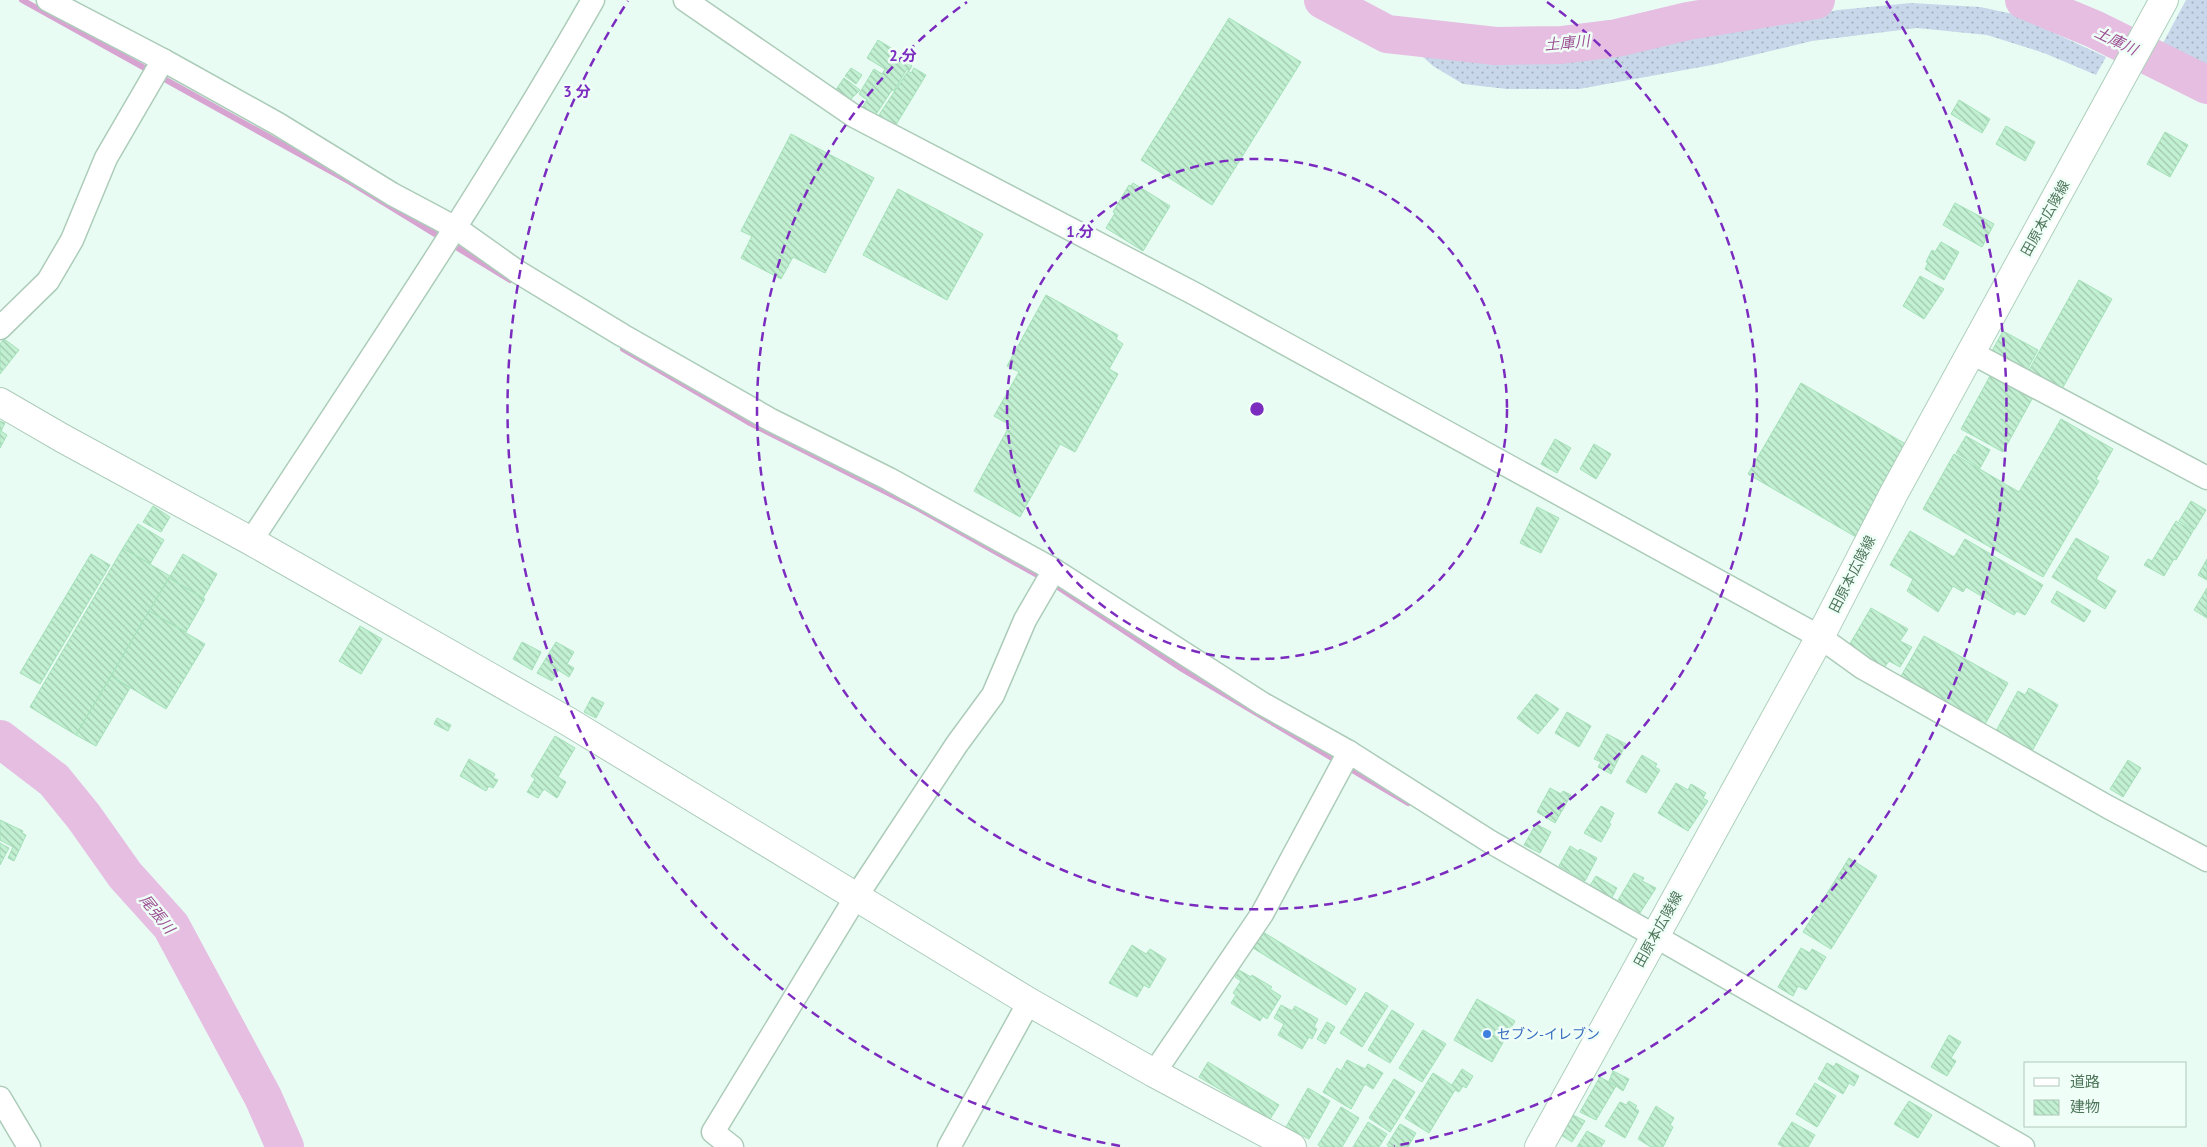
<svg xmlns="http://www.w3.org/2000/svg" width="2207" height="1147" font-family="'PT Sans','Noto Sans JP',sans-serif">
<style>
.grass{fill:url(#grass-dots)}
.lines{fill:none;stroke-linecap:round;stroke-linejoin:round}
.stream{stroke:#d7a4d1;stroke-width:6}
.river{stroke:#e5bee1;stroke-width:38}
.building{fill:url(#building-back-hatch);stroke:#a3e2b8}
.minor-casing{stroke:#acccb9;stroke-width:25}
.tertiary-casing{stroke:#acccb9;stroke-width:30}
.secondary-casing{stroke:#add0bb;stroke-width:30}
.minor{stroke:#fff;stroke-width:22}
.tertiary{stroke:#fff;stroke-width:28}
.secondary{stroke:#fff;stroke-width:28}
.ring{fill:none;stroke:#7b2cbf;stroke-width:2.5;stroke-dasharray:9 6}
.shop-dot{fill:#3f7fe0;stroke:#f0fef8;stroke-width:2}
.labels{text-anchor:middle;stroke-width:5;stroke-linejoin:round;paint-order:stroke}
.street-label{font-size:14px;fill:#4d765a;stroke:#f0fef8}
.shop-label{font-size:14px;fill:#366cbe;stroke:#f0fef8;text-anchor:start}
.water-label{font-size:15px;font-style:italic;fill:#9d5194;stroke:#f0fef8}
.centre{fill:#7b2cbf;stroke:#f0fef8;stroke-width:2.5}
.ring-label{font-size:15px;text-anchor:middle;font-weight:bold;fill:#7b2cbf;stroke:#f0fef8;stroke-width:5;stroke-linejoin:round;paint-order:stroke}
</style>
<defs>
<pattern id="grass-dots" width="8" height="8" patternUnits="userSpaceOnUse" patternTransform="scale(1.25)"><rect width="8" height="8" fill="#c8d7ea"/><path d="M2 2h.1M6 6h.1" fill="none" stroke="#a5b3c1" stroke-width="1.8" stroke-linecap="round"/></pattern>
<pattern id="building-back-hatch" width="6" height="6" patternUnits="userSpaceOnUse" patternTransform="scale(1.25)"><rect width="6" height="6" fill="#c2f0d2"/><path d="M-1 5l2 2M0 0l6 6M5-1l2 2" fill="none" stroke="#a0c7ad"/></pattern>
</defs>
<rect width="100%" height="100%" fill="#e9fcf4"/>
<g class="grass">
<polygon points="2186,0 2207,0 2207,66 2163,43"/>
<polygon points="1911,3 1980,7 2013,14 2106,57 2096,75 2044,53 1987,35 1917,28 1812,41 1712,65 1579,89 1507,89 1463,84 1433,66 1423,57 1527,64 1564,63 1838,10"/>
</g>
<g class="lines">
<g class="stream">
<polyline points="22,0 350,182 510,280"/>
<polyline points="623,349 748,422 914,506 1055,585 1182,669 1408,803"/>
</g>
<g class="river">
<polyline points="1323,0 1387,34 1496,46 1561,45 1617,38 1688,21 1816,0"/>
<polyline points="2024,0 2094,29 2207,85"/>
<polyline points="0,739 54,780 84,817 125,875 171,926 263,1097 285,1147"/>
</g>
</g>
<g class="building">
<polygon points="1229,18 1301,62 1212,205 1141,160"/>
<polygon points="878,40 896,51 895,55 912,66 909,71 907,69 894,91 892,90 875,116 862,108 867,100 859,94 874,69 882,74 885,69 867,58"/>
<polygon points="851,68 862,75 856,84 845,76"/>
<polygon points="914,68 926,75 894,128 877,118 908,71 911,73"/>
<polygon points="844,78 860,90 849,101 835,91"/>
<polygon points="1959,100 1990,119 1982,133 1951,114"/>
<polygon points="2006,126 2035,142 2025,161 1996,144"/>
<polygon points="2165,132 2188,145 2170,177 2147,164"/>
<polygon points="791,134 874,178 825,273 793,257 781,279 741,258 752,236 741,231"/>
<polygon points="1133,183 1170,206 1143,251 1106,228 1115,213 1113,212 1129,185 1131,186"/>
<polygon points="898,189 983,234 947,300 863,255"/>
<polygon points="1955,203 1994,224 1982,247 1943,225"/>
<polygon points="1941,242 1959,252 1944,280 1925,269 1928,263 1926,262 1932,250 1935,252"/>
<polygon points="1920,276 1944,289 1924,319 1903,306"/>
<polygon points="2079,280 2112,299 2062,389 2029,370"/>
<polygon points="1046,295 1118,335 1116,339 1123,344 1109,369 1118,374 1075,452 1060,444 1020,517 974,491 1010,425 994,416 1019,372 1007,366"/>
<polygon points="2003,331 2038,350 2027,370 1992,351"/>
<polygon points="4,339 19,350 0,374 0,344"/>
<polygon points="1990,376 2032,399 2003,452 1961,429"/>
<polygon points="1801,383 1909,446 1856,537 1748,474"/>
<polygon points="2061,419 2113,449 2096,479 2099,481 2043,577 1923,509 1954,454 2019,492"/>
<polygon points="0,421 5,423 1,431 7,435 0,448"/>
<polygon points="1966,436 1990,450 1980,468 1956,453"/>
<polygon points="1555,439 1571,448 1557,473 1541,464"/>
<polygon points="1594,444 1611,454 1596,479 1580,469"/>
<polygon points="2191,501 2206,510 2194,530 2179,521"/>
<polygon points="153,506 170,517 161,532 143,522"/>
<polygon points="1537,507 1559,518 1541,553 1520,543"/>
<polygon points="2176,521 2193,531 2176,560 2174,559 2164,576 2144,565 2148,559 2152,561"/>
<polygon points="138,524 164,540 150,564 123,548"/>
<polygon points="1910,531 1954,557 1965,539 2043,585 2025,615 2017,611 2014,615 1966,587 1963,592 1953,586 1938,612 1907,591 1913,579 1890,565"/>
<polygon points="2076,538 2109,557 2096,579 2116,591 2105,609 2052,577"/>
<polygon points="123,548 170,576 76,735 30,707"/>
<polygon points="91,554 110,565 40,684 20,673"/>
<polygon points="183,554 217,574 203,598 169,578"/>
<polygon points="2207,559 2207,580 2198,575"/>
<polygon points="169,578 205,599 186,632 149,611"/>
<polygon points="2207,588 2207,618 2194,610"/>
<polygon points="2057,591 2091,611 2084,622 2051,602"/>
<polygon points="1871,608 1908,629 1900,641 1912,647 1900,667 1889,661 1884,668 1848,647"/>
<polygon points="149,611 205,644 166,709 111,676"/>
<polygon points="360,626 382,639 361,674 339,661"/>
<polygon points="1924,636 2008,683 1984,726 1900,678"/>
<polygon points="522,642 541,652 532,670 513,659"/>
<polygon points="556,642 574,652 567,664 574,668 569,677 558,670 552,681 537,673"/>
<polygon points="111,676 130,688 96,746 76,735"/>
<polygon points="2029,688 2058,705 2032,751 1996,731 2018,691 2025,695"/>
<polygon points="1536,694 1559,709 1538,734 1517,718"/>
<polygon points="592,697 604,703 596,718 584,712"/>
<polygon points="1567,712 1591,726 1579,747 1555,733"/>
<polygon points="437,718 451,725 448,731 434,724"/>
<polygon points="1607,734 1626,744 1611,774 1598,767 1601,762 1594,759"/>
<polygon points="555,736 575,748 558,777 566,782 557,798 544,789 538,798 527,792 535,779 531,776"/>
<polygon points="1642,755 1657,764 1655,767 1660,770 1646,793 1626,782"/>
<polygon points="469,759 495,774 493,778 498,780 493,788 489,786 486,791 460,776"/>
<polygon points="2128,760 2141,768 2123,797 2110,789"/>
<polygon points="1676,783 1688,790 1691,784 1706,793 1703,798 1708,801 1688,831 1658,813"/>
<polygon points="1550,788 1561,794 1563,791 1571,795 1555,823 1537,812"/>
<polygon points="1601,806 1614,813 1609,823 1611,824 1601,842 1584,833"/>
<polygon points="0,820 23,831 22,833 26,835 14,861 8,858 13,847 0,840"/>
<polygon points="1536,824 1551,832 1540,853 1524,845"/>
<polygon points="0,843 9,848 0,865"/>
<polygon points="1570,846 1578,851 1580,849 1597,858 1585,881 1559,866"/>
<polygon points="1849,858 1877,876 1831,949 1803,932"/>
<polygon points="1634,873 1644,878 1642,881 1656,888 1636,919 1614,907"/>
<polygon points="1596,876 1617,888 1609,903 1587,890"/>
<polygon points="1263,932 1356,989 1346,1005 1253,948"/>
<polygon points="1132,945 1146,954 1150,949 1166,959 1149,988 1144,985 1137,997 1109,983"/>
<polygon points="1801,948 1810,953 1812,949 1826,957 1806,990 1798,986 1793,996 1778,987"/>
<polygon points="1239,970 1251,977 1252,975 1272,987 1270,989 1281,996 1267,1019 1263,1016 1260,1021 1231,1003 1236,995 1233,993 1241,981 1235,977"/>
<polygon points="1366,992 1388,1006 1362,1047 1340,1033"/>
<polygon points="1477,999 1515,1021 1492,1062 1454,1040"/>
<polygon points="1281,1005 1292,1011 1295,1006 1318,1019 1314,1027 1317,1029 1312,1039 1309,1037 1302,1049 1278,1035 1284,1024 1274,1018"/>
<polygon points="1392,1010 1414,1024 1390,1063 1368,1050"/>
<polygon points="1327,1022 1335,1027 1325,1044 1317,1039"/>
<polygon points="1423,1030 1446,1044 1422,1082 1399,1068"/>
<polygon points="1949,1035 1961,1042 1951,1058 1956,1061 1947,1076 1931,1067"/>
<polygon points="1347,1060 1365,1069 1368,1064 1383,1073 1373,1089 1365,1084 1351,1109 1323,1092 1337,1068 1341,1071"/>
<polygon points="1208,1062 1279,1105 1270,1119 1199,1077"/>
<polygon points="1827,1063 1834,1067 1836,1063 1859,1076 1854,1086 1849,1083 1843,1094 1818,1079"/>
<polygon points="1462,1069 1473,1076 1466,1088 1463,1086 1459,1092 1455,1090 1429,1133 1405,1118 1433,1073 1452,1085"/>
<polygon points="1613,1071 1629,1079 1623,1091 1609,1081"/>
<polygon points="1600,1077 1616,1086 1596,1120 1580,1112"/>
<polygon points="1394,1079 1415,1092 1390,1132 1369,1118"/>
<polygon points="1815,1083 1836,1096 1817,1127 1796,1114"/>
<polygon points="1308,1088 1330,1101 1309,1139 1286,1127"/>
<polygon points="1629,1101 1637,1106 1635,1108 1639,1111 1625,1138 1605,1126 1620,1102 1626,1105"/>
<polygon points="1909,1101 1932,1115 1918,1138 1894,1124"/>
<polygon points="1656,1106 1674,1118 1670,1125 1673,1127 1663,1147 1651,1147 1638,1139"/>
<polygon points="1341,1107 1359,1118 1342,1147 1321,1147 1318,1145"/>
<polygon points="1573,1115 1585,1121 1572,1142 1561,1135"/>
<polygon points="1368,1122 1387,1134 1379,1147 1353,1147"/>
<polygon points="1792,1122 1815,1135 1808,1147 1783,1147 1778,1144"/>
<polygon points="1400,1124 1416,1133 1408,1147 1389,1147 1387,1145"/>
<polygon points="1587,1131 1605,1141 1601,1147 1577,1147"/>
</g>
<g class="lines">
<defs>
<g id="minor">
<polyline points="48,0 163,60 278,124 392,194 456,228 518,272 622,335 771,420 889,479 1054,570 1263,704 1349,752 1489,841 2023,1147"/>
<polyline points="685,0 854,116 1195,294 1820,637 1863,668 2108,807 2207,860"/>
<polyline points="0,328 48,281 72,240 106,158 163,60"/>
<polyline points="1972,353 2207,478"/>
<path d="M251,541C368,362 487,186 593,0"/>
<polyline points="1154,1073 1262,914 1349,752"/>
<polyline points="0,1098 29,1147"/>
<polyline points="732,1147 713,1132 856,897 957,744 993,695 1025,620 1054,570"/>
<polyline points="949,1147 1029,1002"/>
</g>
<polyline id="tertiary" points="0,402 62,438 251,541 569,722 1029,1002 1154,1073 1292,1147"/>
<polyline id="secondary" points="1539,1147 1820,637 1894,493 2164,0"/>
</defs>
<use href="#minor" class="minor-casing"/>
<use href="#tertiary" class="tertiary-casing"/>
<use href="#secondary" class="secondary-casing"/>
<use href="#minor" class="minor"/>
<use href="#tertiary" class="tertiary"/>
<use href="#secondary" class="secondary"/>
</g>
<g class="ring">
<circle cx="1257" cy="409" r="250"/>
<path d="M1547 2A500 500 0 1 1 967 2"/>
<path d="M1120 1146A750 750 0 0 1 628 1M1886 1A750 750 0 0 1 1394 1146"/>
</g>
<circle class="shop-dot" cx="1487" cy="1034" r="5"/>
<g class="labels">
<g class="street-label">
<text transform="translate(2045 218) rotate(-61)" y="5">田原本広陵線</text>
<text transform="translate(1852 574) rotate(-63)" y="5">田原本広陵線</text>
<text transform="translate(1658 929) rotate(-61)" y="5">田原本広陵線</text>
</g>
<g class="shop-label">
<text x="1497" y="1039">セブン-イレブン</text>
</g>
<g class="water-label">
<text transform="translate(2116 41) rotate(26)" y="5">土庫川</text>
<text transform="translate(1567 43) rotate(-5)" y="5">土庫川</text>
<text transform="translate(157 914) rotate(51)" y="5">尾張川</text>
</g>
</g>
<circle cx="1257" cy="409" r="8" class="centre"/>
<g class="ring-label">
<text x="903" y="61">2 分</text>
<text x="577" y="97">3 分</text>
<text x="1080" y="237">1 分</text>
</g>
<rect x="2024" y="1062" width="162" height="65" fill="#f0fef8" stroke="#afc8b9"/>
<rect x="2034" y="1078" width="25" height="8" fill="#ffffff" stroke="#afc8b9"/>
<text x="2070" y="1087" font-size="15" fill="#4d765a">道路</text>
<rect x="2034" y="1100" width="25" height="15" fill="url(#building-back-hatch)" stroke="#afc8b9"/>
<text x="2070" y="1112" font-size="15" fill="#4d765a">建物</text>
</svg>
